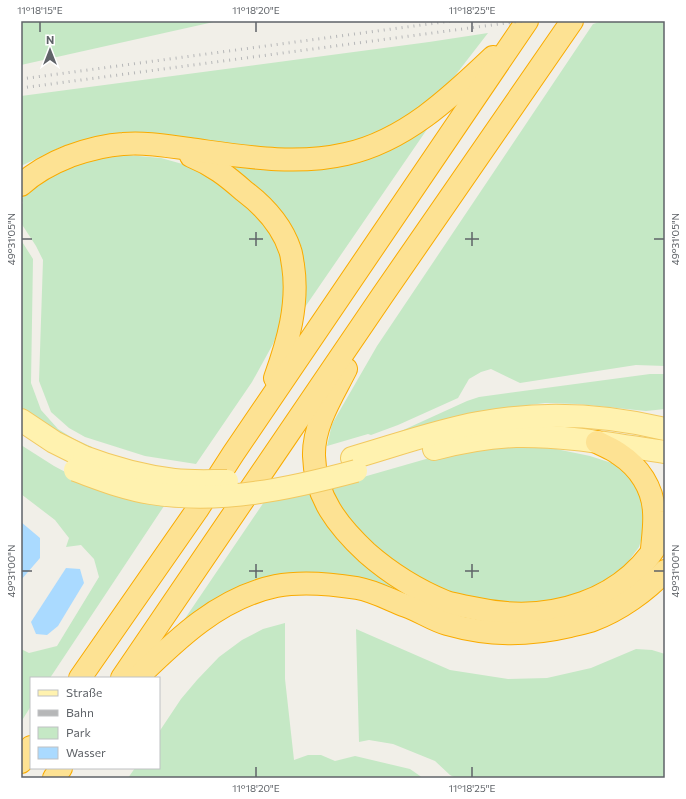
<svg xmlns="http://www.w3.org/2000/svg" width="686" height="799" font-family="Commissioner,sans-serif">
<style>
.green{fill:#c5e8c5}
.water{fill:#aadaff}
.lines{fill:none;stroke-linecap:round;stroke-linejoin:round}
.primary-casing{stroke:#f2c960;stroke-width:24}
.highway-casing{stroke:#f9ab00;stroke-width:24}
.primary{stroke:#fff2af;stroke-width:22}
.highway{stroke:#fde293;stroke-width:22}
.rail{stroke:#b6b7b8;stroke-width:3;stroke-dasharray:1 5;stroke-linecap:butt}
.primary-bridge-casing{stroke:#f2c960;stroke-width:24;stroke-linecap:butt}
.primary-bridge{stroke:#fff2af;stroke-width:22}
.ticks{fill:none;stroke:#5f6368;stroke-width:1.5}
.neatline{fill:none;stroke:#5f6368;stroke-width:1.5}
.ticks-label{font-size:10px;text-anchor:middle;fill:#5f6368}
</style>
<rect width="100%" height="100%" fill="#f1efe8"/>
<g class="green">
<polygon points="21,21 218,21 21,65"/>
<polygon points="603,21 665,21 665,366 636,365 520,383 491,369 481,372 469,379 458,398 398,425 371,435 368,434 327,446 332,424 377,346 593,24"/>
<polygon points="488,33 437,99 368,143 300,154 103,137 61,147 21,166 21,96 429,42"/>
<polygon points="430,125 303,310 301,261 218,161 256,166"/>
<polygon points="127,155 161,158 186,165 215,177 257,212 277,243 288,273 284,315 273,344 252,382 196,464 145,456 85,437 69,428 51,412 39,381 43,260 36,246 21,223 21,205 23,203 21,199 40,183 65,169 95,159"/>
<polygon points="21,240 33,259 31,383 41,410 58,429 74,439 92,447 90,449 54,433 21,407"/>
<polygon points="650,374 665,374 665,409 646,411 577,404 545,403 514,407 480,411 388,437 467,401 479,397"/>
<polygon points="21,445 54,466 71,475 166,503 50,678 31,678 31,706 21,722 21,649 29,653 57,646 99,577 94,559 81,545 66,547 69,538 55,520 21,494"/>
<polygon points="526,446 556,449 590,456 618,465 632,477 644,499 647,522 639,547 622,570 598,588 568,601 528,605 487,603 448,593 404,572 369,546 325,488 426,459 467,450"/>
<polygon points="310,492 333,525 357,554 382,575 433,603 457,612 485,618 517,620 546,618 595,606 627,587 654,561 665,543 665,552 655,567 625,594 589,613 551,622 494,623 449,615 403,594 379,586 351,579 316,574 282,577 247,585 220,598 185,623 184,620 264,502"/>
<polygon points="285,623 285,679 294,760 308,755 321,755 335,761 355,756 410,769 423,778 128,778 135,768 159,768 159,732 181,699 197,680 219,657 242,640 263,629"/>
<polygon points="356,629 450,670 508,679 547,678 591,668 636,649 652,650 665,654 665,778 456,778 450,775 435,761 393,744 369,740 359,742"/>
</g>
<g class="water">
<polygon points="21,522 40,538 40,558 21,580"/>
<polygon points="66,568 80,569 84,583 58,626 47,635 36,634 31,622"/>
</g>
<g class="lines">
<defs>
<g id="primary">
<polyline points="21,420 54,442 84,457"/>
<path d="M434,449C461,442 488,437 516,436C566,435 616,445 665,452"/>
<path d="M352,458C394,446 435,431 478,423C542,411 602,414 665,429"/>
</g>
<g id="highway">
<path d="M191,156C213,165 227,176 244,191C264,206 282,226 290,250C292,255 292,261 293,265C299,304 288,342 275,378"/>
<path d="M21,185C35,172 52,163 70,156C87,150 105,145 123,144C145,142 167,146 189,149C241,156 294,166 346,154C405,141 451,97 493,57"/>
<path d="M346,369C333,395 313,425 314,456C315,497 338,526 367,553C391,574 417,590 446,602C455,605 464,606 473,608C548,625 628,603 665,531"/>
<path d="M597,442C604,446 613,449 619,454C639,467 653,488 654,512C655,524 653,537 652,549"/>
<polyline points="80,678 197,510 233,454 527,21"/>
<polyline points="122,678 382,296 572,21"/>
<path d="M137,678C177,639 219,598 276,586C302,581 332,584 357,588C374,591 390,600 406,606C420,611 433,620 447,624C489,636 527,636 570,626C577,624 586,623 593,620C620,610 646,591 665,571"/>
<polyline points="21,762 31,747"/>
<polyline points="54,778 61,768"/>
</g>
</defs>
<use href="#primary" class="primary-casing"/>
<use href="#highway" class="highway-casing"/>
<use href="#primary" class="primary"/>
<use href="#highway" class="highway"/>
<g class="rail">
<polyline points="21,79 451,21"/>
<polyline points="21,88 522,21"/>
</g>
<defs>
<g id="primary-bridge">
<path d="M84,457C113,468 143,476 174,480C192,482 210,481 227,481"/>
<path d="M75,470C100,479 124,489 151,493C221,504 289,489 356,471"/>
</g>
</defs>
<use href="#primary-bridge" class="primary-bridge-casing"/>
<use href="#primary-bridge" class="primary-bridge"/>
</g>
<path class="ticks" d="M40,22V32M256,22V32M472,22V32M256,232V246M472,232V246M22,239H32M249,239H263M465,239H479M654,239H664M256,564V578M472,564V578M22,571H32M249,571H263M465,571H479M654,571H664M256,767V777M472,767V777"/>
<rect width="686" height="799" fill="none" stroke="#ffffff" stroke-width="44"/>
<rect x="30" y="677" width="130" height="92" fill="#ffffff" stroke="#bfc1c3"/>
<rect x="38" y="690" width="20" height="6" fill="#fff2af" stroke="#bfc1c3"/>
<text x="66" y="697" font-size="12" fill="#5f6368">Straße</text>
<rect x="38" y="710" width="20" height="6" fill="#b6b7b8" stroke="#bfc1c3"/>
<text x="66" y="717" font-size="12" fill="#5f6368">Bahn</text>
<rect x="38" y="727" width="20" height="12" fill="#c5e8c5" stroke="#bfc1c3"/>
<text x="66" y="737" font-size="12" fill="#5f6368">Park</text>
<rect x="38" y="747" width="20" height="12" fill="#aadaff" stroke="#bfc1c3"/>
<text x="66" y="757" font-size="12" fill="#5f6368">Wasser</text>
<g transform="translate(50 50)" stroke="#ffffff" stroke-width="3" paint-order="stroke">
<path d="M0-3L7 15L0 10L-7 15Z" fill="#5f6368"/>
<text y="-6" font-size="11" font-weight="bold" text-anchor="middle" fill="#5f6368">N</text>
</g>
<rect x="22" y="22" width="642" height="755" class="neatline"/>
<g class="ticks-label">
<text x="40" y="14">11°18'15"E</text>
<text x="256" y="14">11°18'20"E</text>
<text x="472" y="14">11°18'25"E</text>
<text transform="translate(11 239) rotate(-90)" y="4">49°31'05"N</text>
<text transform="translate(675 239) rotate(-90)" y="4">49°31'05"N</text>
<text transform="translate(11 571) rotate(-90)" y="4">49°31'00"N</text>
<text transform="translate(675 571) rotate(-90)" y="4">49°31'00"N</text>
<text x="256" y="792">11°18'20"E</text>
<text x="472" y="792">11°18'25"E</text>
</g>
</svg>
